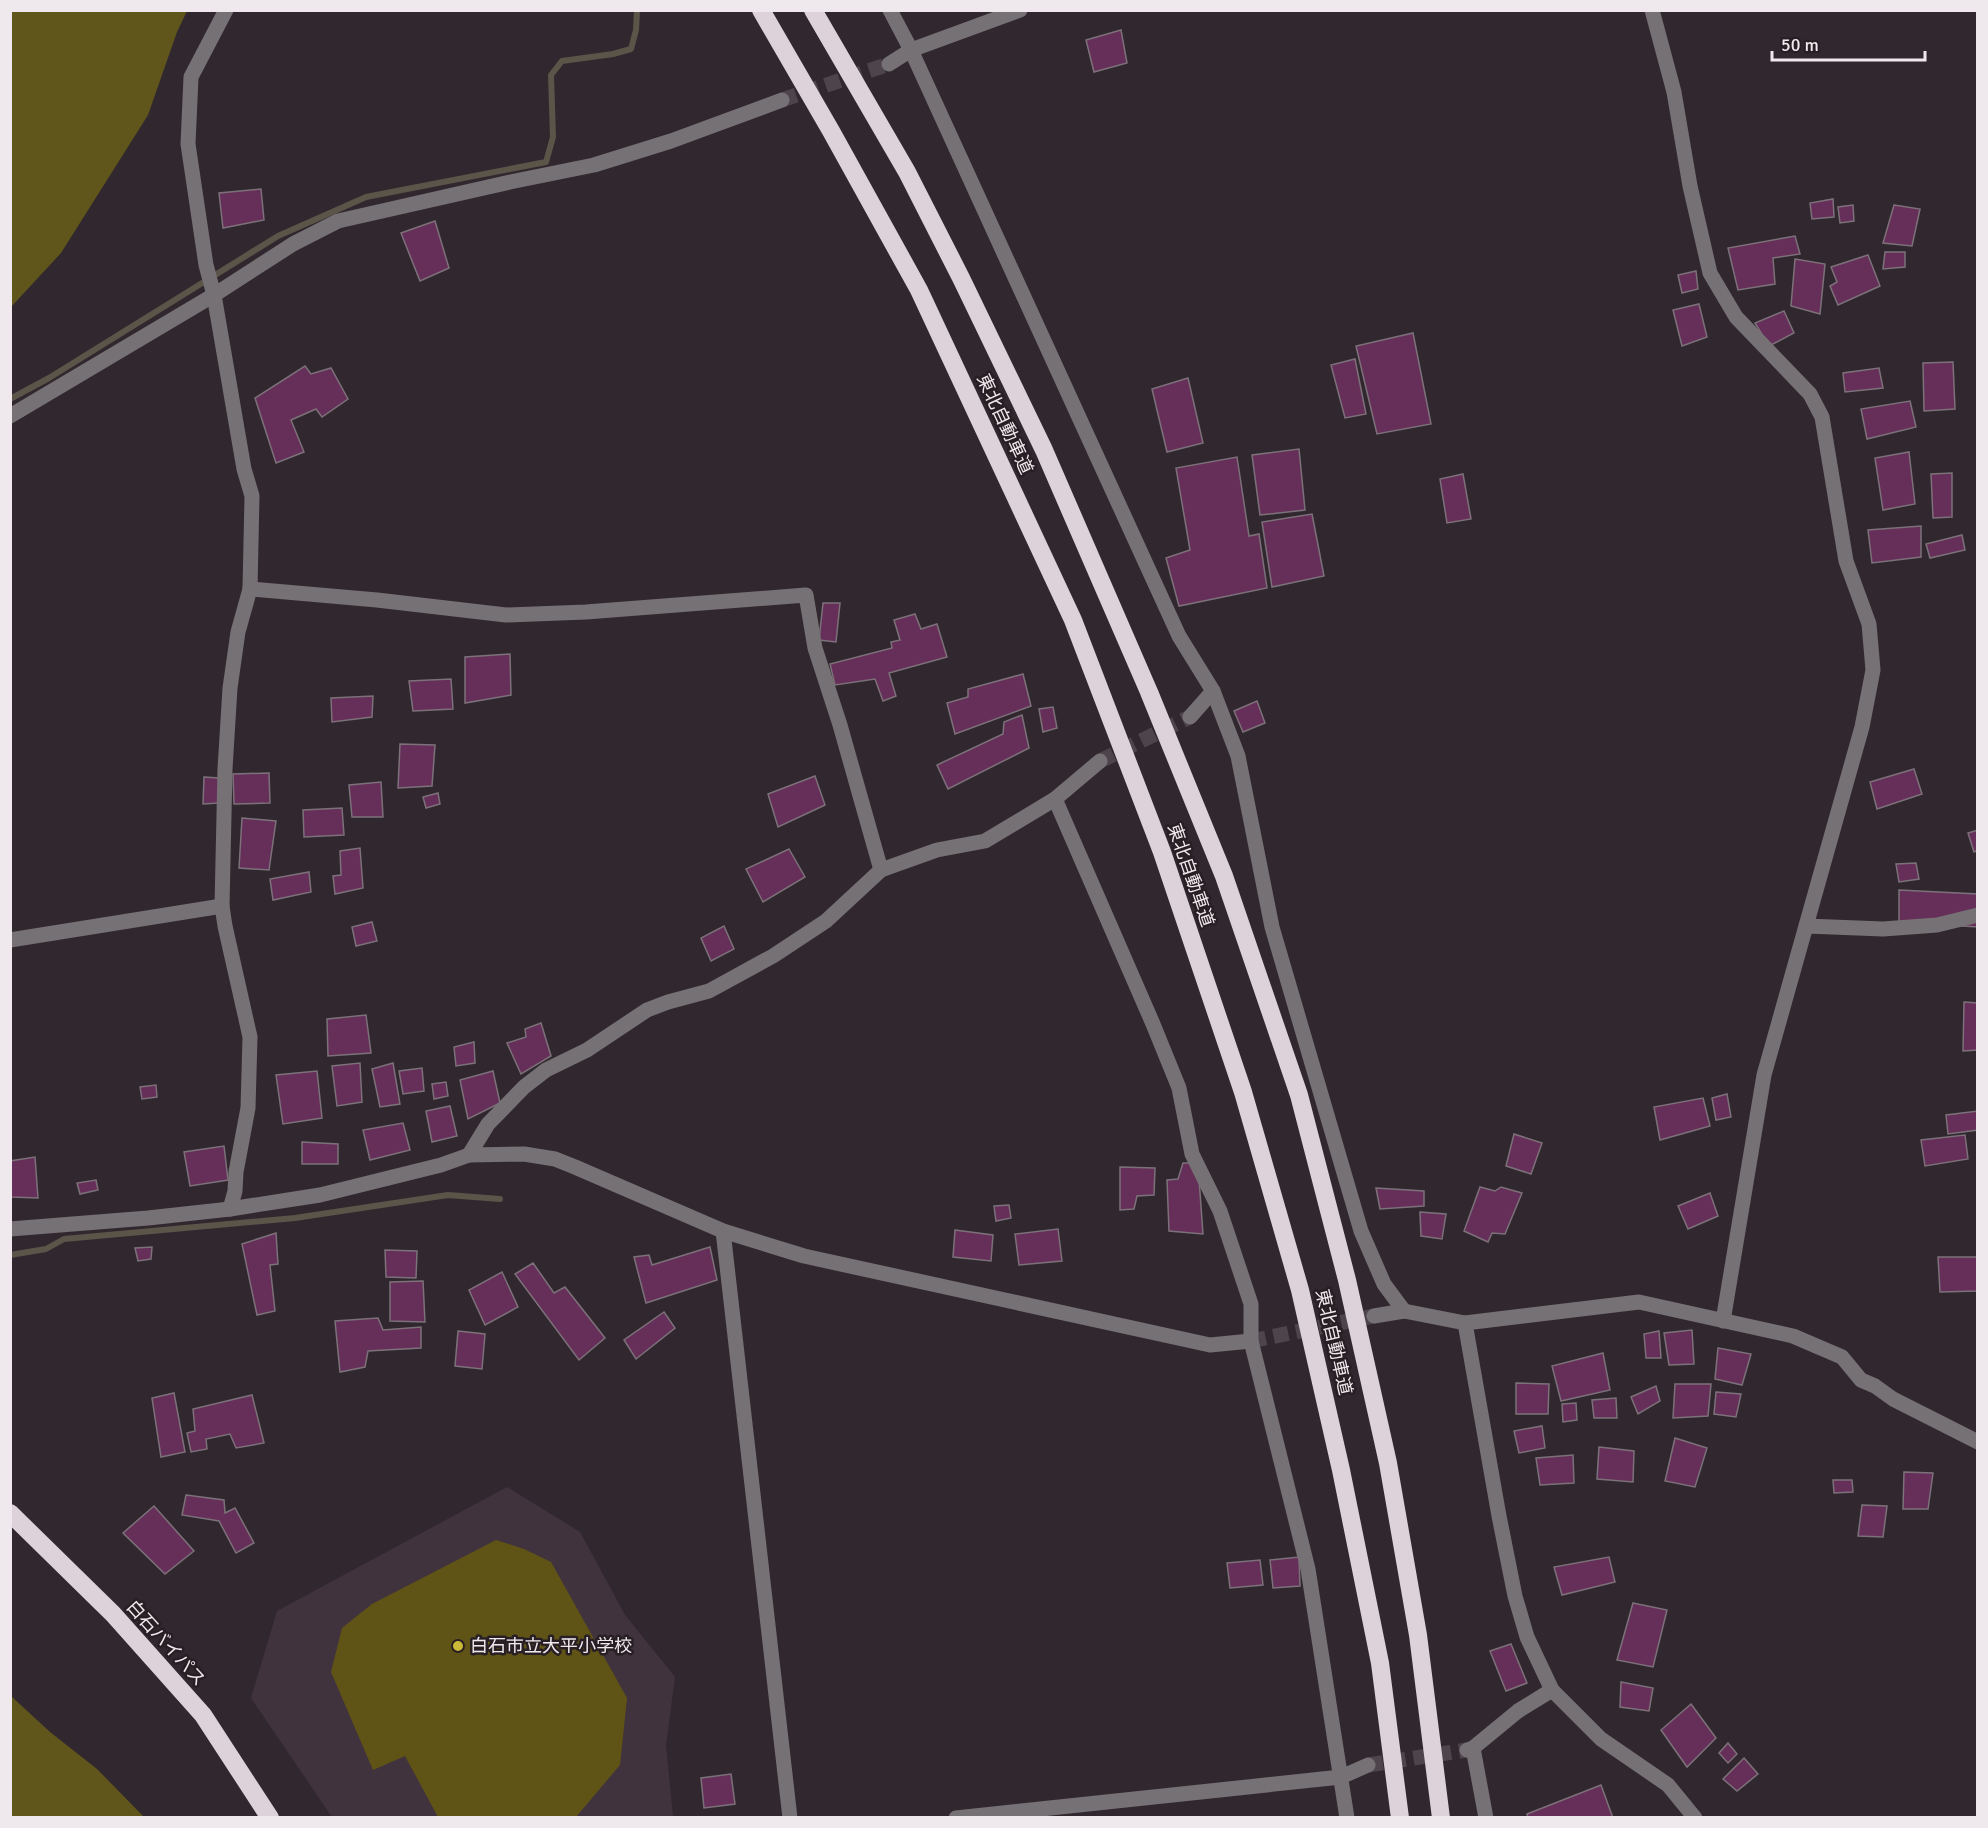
<svg xmlns="http://www.w3.org/2000/svg" width="1988" height="1828" font-family="Signika,'Noto Sans JP',sans-serif">
<style>
.built{fill:#41333d}
.green{fill:#5f5416}
.forest{fill:#60561b}
.lines{fill:none;stroke-linecap:round;stroke-linejoin:round}
.stream{stroke:#5a5548;stroke-width:6}
.building{fill:#662f5a;stroke:#7c7179;stroke-width:1.5}
.minor-tunnel{stroke:#4e454c;stroke-width:15;stroke-dasharray:15 8;stroke-linecap:butt}
.minor{stroke:#767174;stroke-width:15}
.highway{stroke:#ddd1da;stroke-width:18}
.poi-dot{fill:#cdb938;stroke:#281f25;stroke-width:2}
.labels{text-anchor:middle;stroke-width:5;stroke-linejoin:round;paint-order:stroke}
.street-label{font-size:18px;fill:#efe9ed;stroke:#281f25}
.poi-label{font-size:18px;fill:#efe9ed;stroke:#281f25;text-anchor:start}
</style>
<rect width="100%" height="100%" fill="#31282f"/>
<polygon class="built" points="507,1487 580,1532 625,1615 675,1677 666,1745 673,1817 332,1817 251,1698 277,1611"/>
<polygon class="green" points="496,1540 524,1549 551,1562 627,1698 620,1765 576,1817 438,1817 405,1756 373,1770 331,1672 342,1628 372,1604"/>
<g class="forest">
<polygon points="11,10 187,11 177,32 148,115 61,253 11,307"/>
<polygon points="11,1696 50,1732 97,1769 144,1817 11,1817"/>
</g>
<g class="lines">
<g class="stream">
<polyline points="10,399 49,378 278,236 366,197 546,162 553,137 551,75 562,61 613,54 631,49 636,30 637,10"/>
<polyline points="10,1255 46,1249 64,1239 295,1218 448,1195 500,1199"/>
</g>
</g>
<g class="building">
<polygon points="1121,30 1127,63 1094,72 1086,40"/>
<polygon points="261,189 264,220 223,228 219,193"/>
<polygon points="1833,199 1834,217 1812,219 1810,203"/>
<polygon points="1853,205 1854,221 1840,223 1838,207"/>
<polygon points="1894,205 1920,209 1912,246 1883,243"/>
<polygon points="435,221 449,268 420,281 401,233"/>
<polygon points="1795,236 1800,254 1773,258 1775,284 1738,290 1728,248"/>
<polygon points="1885,252 1905,252 1905,267 1883,269"/>
<polygon points="1868,255 1880,286 1838,305 1830,286 1837,282 1831,267"/>
<polygon points="1795,259 1825,264 1820,314 1791,306"/>
<polygon points="1696,271 1698,289 1682,293 1678,275"/>
<polygon points="1699,304 1707,337 1682,346 1673,310"/>
<polygon points="1784,311 1794,333 1769,346 1755,323"/>
<polygon points="1413,333 1431,424 1377,434 1356,346"/>
<polygon points="1355,359 1366,414 1345,418 1331,365"/>
<polygon points="1953,362 1955,409 1924,411 1923,363"/>
<polygon points="305,366 311,374 331,368 348,399 322,417 316,409 291,420 304,452 276,463 255,398"/>
<polygon points="1879,368 1883,388 1845,392 1843,373"/>
<polygon points="1188,378 1203,443 1167,452 1152,389"/>
<polygon points="1910,401 1916,427 1867,439 1861,409"/>
<polygon points="1299,449 1305,510 1260,515 1252,455"/>
<polygon points="1909,452 1915,504 1883,510 1875,458"/>
<polygon points="1237,457 1249,536 1259,534 1267,588 1179,606 1166,558 1190,550 1176,468"/>
<polygon points="1952,473 1952,517 1933,518 1931,474"/>
<polygon points="1463,474 1471,519 1447,523 1440,479"/>
<polygon points="1312,514 1324,576 1272,587 1262,522"/>
<polygon points="1921,526 1921,557 1872,563 1868,530"/>
<polygon points="1962,535 1965,550 1930,558 1926,544"/>
<polygon points="823,603 840,603 836,642 819,640"/>
<polygon points="915,614 921,629 937,624 947,657 889,673 896,696 883,701 875,679 835,685 830,664 892,648 891,642 900,640 894,620"/>
<polygon points="510,654 511,695 465,703 465,657"/>
<polygon points="1023,674 1031,706 955,734 947,703 968,697 968,689"/>
<polygon points="451,679 453,709 413,711 409,681"/>
<polygon points="373,696 372,717 332,722 331,698"/>
<polygon points="1257,701 1265,723 1243,732 1234,711"/>
<polygon points="1053,707 1057,728 1043,732 1039,709"/>
<polygon points="1022,715 1029,748 948,789 937,765 1003,734 1004,722"/>
<polygon points="400,744 435,745 432,786 398,788"/>
<polygon points="1914,769 1922,794 1877,809 1870,782"/>
<polygon points="269,773 270,803 234,804 233,774"/>
<polygon points="815,776 825,805 778,827 768,794"/>
<polygon points="204,777 219,778 219,803 203,804"/>
<polygon points="381,782 383,817 352,817 349,785"/>
<polygon points="438,793 440,804 426,808 423,797"/>
<polygon points="342,808 344,835 304,837 303,810"/>
<polygon points="242,818 276,821 269,870 239,868"/>
<polygon points="1978,830 1978,850 1974,852 1968,833"/>
<polygon points="360,848 363,888 335,894 333,876 341,875 340,851"/>
<polygon points="789,849 805,877 763,902 746,869"/>
<polygon points="1916,863 1919,879 1899,882 1896,864"/>
<polygon points="309,872 311,892 273,900 270,879"/>
<polygon points="1899,890 1978,894 1978,927 1899,922"/>
<polygon points="372,922 377,941 356,946 352,927"/>
<polygon points="724,926 734,949 711,961 701,938"/>
<polygon points="1964,1002 1978,1003 1978,1050 1963,1051"/>
<polygon points="366,1015 371,1053 328,1056 327,1019"/>
<polygon points="541,1023 551,1056 521,1074 507,1043 526,1037 525,1029"/>
<polygon points="474,1042 475,1063 456,1066 454,1047"/>
<polygon points="360,1063 362,1102 337,1106 332,1066"/>
<polygon points="393,1063 400,1104 380,1107 372,1069"/>
<polygon points="422,1068 424,1091 403,1094 399,1071"/>
<polygon points="317,1071 322,1118 283,1124 276,1075"/>
<polygon points="493,1071 500,1103 468,1119 460,1080"/>
<polygon points="446,1082 448,1096 434,1099 432,1084"/>
<polygon points="156,1085 157,1097 142,1099 140,1087"/>
<polygon points="1727,1094 1731,1117 1716,1120 1712,1098"/>
<polygon points="1703,1098 1710,1126 1660,1140 1654,1107"/>
<polygon points="450,1106 457,1136 432,1142 426,1111"/>
<polygon points="1978,1111 1978,1130 1948,1134 1946,1115"/>
<polygon points="403,1123 410,1150 370,1160 363,1130"/>
<polygon points="1514,1134 1542,1143 1531,1174 1506,1166"/>
<polygon points="1965,1135 1968,1159 1925,1166 1921,1140"/>
<polygon points="302,1142 338,1144 338,1164 302,1164"/>
<polygon points="224,1146 228,1180 190,1186 184,1152"/>
<polygon points="35,1157 38,1198 11,1197 10,1161"/>
<polygon points="1183,1163 1190,1163 1199,1179 1203,1234 1169,1231 1167,1180 1178,1179"/>
<polygon points="1120,1167 1155,1168 1154,1195 1137,1196 1134,1209 1120,1210"/>
<polygon points="96,1180 98,1190 80,1194 77,1183"/>
<polygon points="1480,1187 1495,1191 1501,1187 1522,1193 1505,1234 1492,1233 1488,1242 1464,1231"/>
<polygon points="1376,1188 1424,1191 1424,1206 1380,1209"/>
<polygon points="1710,1193 1718,1216 1688,1229 1678,1206"/>
<polygon points="1009,1205 1011,1218 996,1221 994,1206"/>
<polygon points="1420,1212 1446,1214 1442,1239 1421,1236"/>
<polygon points="1058,1229 1062,1261 1019,1265 1015,1234"/>
<polygon points="955,1230 993,1235 991,1261 953,1257"/>
<polygon points="276,1233 278,1264 270,1265 275,1311 257,1315 242,1244"/>
<polygon points="152,1247 151,1259 138,1261 135,1248"/>
<polygon points="710,1247 717,1280 646,1303 634,1257 649,1255 652,1265"/>
<polygon points="385,1250 417,1251 416,1278 386,1277"/>
<polygon points="1938,1257 1978,1257 1978,1291 1940,1292"/>
<polygon points="533,1263 554,1293 565,1287 605,1338 579,1360 515,1274"/>
<polygon points="502,1272 518,1307 485,1325 469,1290"/>
<polygon points="423,1281 425,1322 390,1321 390,1282"/>
<polygon points="664,1312 675,1328 636,1359 624,1340"/>
<polygon points="378,1318 383,1330 421,1327 421,1348 368,1351 365,1367 340,1372 335,1321"/>
<polygon points="1692,1330 1694,1364 1669,1365 1664,1333"/>
<polygon points="458,1331 485,1334 482,1369 455,1366"/>
<polygon points="1659,1331 1661,1358 1646,1358 1644,1334"/>
<polygon points="1718,1348 1751,1354 1742,1385 1715,1379"/>
<polygon points="1603,1353 1610,1390 1561,1401 1552,1366"/>
<polygon points="1516,1383 1549,1384 1548,1414 1516,1414"/>
<polygon points="1675,1384 1711,1384 1708,1416 1673,1418"/>
<polygon points="1656,1386 1660,1401 1638,1414 1631,1397"/>
<polygon points="1716,1392 1741,1394 1736,1417 1714,1414"/>
<polygon points="174,1393 185,1452 161,1457 152,1398"/>
<polygon points="252,1395 264,1443 236,1448 230,1434 206,1439 207,1449 191,1452 187,1433 195,1431 193,1409"/>
<polygon points="1616,1398 1617,1418 1594,1418 1592,1400"/>
<polygon points="1576,1403 1577,1420 1563,1422 1562,1404"/>
<polygon points="1542,1426 1545,1448 1519,1453 1514,1431"/>
<polygon points="1675,1438 1707,1448 1695,1487 1665,1481"/>
<polygon points="1599,1447 1634,1451 1633,1482 1597,1479"/>
<polygon points="1573,1455 1574,1483 1540,1485 1536,1458"/>
<polygon points="1904,1472 1933,1473 1928,1509 1903,1509"/>
<polygon points="1833,1480 1852,1480 1853,1492 1834,1493"/>
<polygon points="186,1495 224,1500 225,1513 235,1508 254,1543 236,1553 219,1521 182,1515"/>
<polygon points="1862,1505 1887,1506 1883,1537 1858,1536"/>
<polygon points="154,1506 194,1551 165,1574 123,1533"/>
<polygon points="1299,1557 1300,1586 1273,1588 1270,1560"/>
<polygon points="1609,1557 1615,1582 1562,1595 1554,1567"/>
<polygon points="1260,1560 1263,1585 1230,1588 1227,1563"/>
<polygon points="1633,1603 1667,1610 1653,1667 1617,1660"/>
<polygon points="1511,1644 1527,1683 1506,1691 1490,1651"/>
<polygon points="1621,1682 1653,1688 1649,1711 1620,1707"/>
<polygon points="1691,1704 1716,1738 1687,1767 1661,1730"/>
<polygon points="1728,1743 1737,1754 1728,1763 1719,1753"/>
<polygon points="1744,1758 1758,1774 1737,1791 1723,1779"/>
<polygon points="731,1774 735,1804 704,1808 701,1778"/>
<polygon points="1601,1785 1613,1818 1528,1818 1527,1814"/>
</g>
<g class="lines">
<g class="minor-tunnel">
<polyline points="782,100 889,64"/>
<polyline points="1100,761 1190,717"/>
<polyline points="1251,1341 1374,1316"/>
<polyline points="1368,1765 1467,1750"/>
</g>
<g class="minor">
<polyline points="226,10 191,77 188,144 206,265 214,295 244,469 252,496 250,589 238,632 230,688 225,769 222,906 225,926 250,1037 248,1108 236,1172 235,1191 230,1209"/>
<polyline points="890,10 911,50 1179,636 1213,691 1238,756 1272,927 1361,1231 1384,1284 1404,1311"/>
<polyline points="1652,10 1674,92 1690,186 1710,273 1736,317 1810,394 1822,417 1846,561 1869,624 1873,670 1862,727 1764,1075 1723,1321"/>
<polyline points="889,64 911,50 1020,10"/>
<polyline points="10,416 214,295 293,244 338,221 510,182 594,165 671,141 782,100"/>
<polyline points="250,589 377,600 506,615 586,612 806,595 815,648 840,725 881,870"/>
<polyline points="1190,717 1213,691"/>
<polyline points="1055,799 1153,1024 1179,1088 1192,1154 1220,1211 1251,1304 1251,1341 1308,1569 1347,1818"/>
<polyline points="1806,926 1883,929 1937,925 1978,915"/>
<polyline points="10,940 222,906"/>
<polyline points="469,1155 488,1124 524,1087 546,1070 587,1050 647,1010 668,1002 709,991 773,956 826,921 881,870 937,850 985,841 1055,799 1100,761"/>
<polyline points="10,1229 148,1218 230,1209 320,1195 441,1165 469,1155 524,1154 555,1159 575,1167 723,1231 804,1256 1210,1345 1251,1341"/>
<polyline points="723,1231 790,1818"/>
<polyline points="1374,1316 1404,1311 1465,1323 1639,1302 1793,1336 1842,1357 1861,1380 1875,1386 1893,1399 1978,1442"/>
<polyline points="1465,1323 1499,1516 1515,1596 1527,1637 1552,1690 1601,1739 1668,1785 1695,1818"/>
<polyline points="1473,1748 1518,1711 1552,1690"/>
<polyline points="1467,1750 1473,1748 1486,1818"/>
<polyline points="956,1818 1341,1777 1368,1765"/>
</g>
<g class="highway">
<polyline points="761,10 831,131 919,290 1073,620 1162,852 1243,1092 1300,1290 1341,1470 1380,1663 1400,1818"/>
<polyline points="813,10 907,172 961,278 1044,450 1149,692 1224,876 1299,1095 1347,1280 1388,1463 1418,1635 1441,1818"/>
<polyline points="10,1513 113,1614 203,1715 270,1818"/>
</g>
</g>
<circle class="poi-dot" cx="458" cy="1646" r="6"/>
<g class="labels">
<g class="street-label">
<text transform="translate(1005 424) rotate(65)" y="6">東北自動車道</text>
<text transform="translate(1191 875) rotate(71)" y="6">東北自動車道</text>
<text transform="translate(1334 1342) rotate(77)" y="6">東北自動車道</text>
<text transform="translate(166 1643) rotate(48)" y="6">白石バイパス</text>
</g>
<g class="poi-label">
<text x="470" y="1652">白石市立大平小学校</text>
</g>
</g>
<rect width="1988" height="1828" fill="none" stroke="#efe9ed" stroke-width="24"/>
<path d="M1772 51v9h153v-9" fill="none" stroke="#efe9ed" stroke-width="3"/>
<text x="1781" y="51" font-size="18" fill="#efe9ed" stroke="#281f25" stroke-width="4.5" paint-order="stroke">50 m</text>
</svg>
